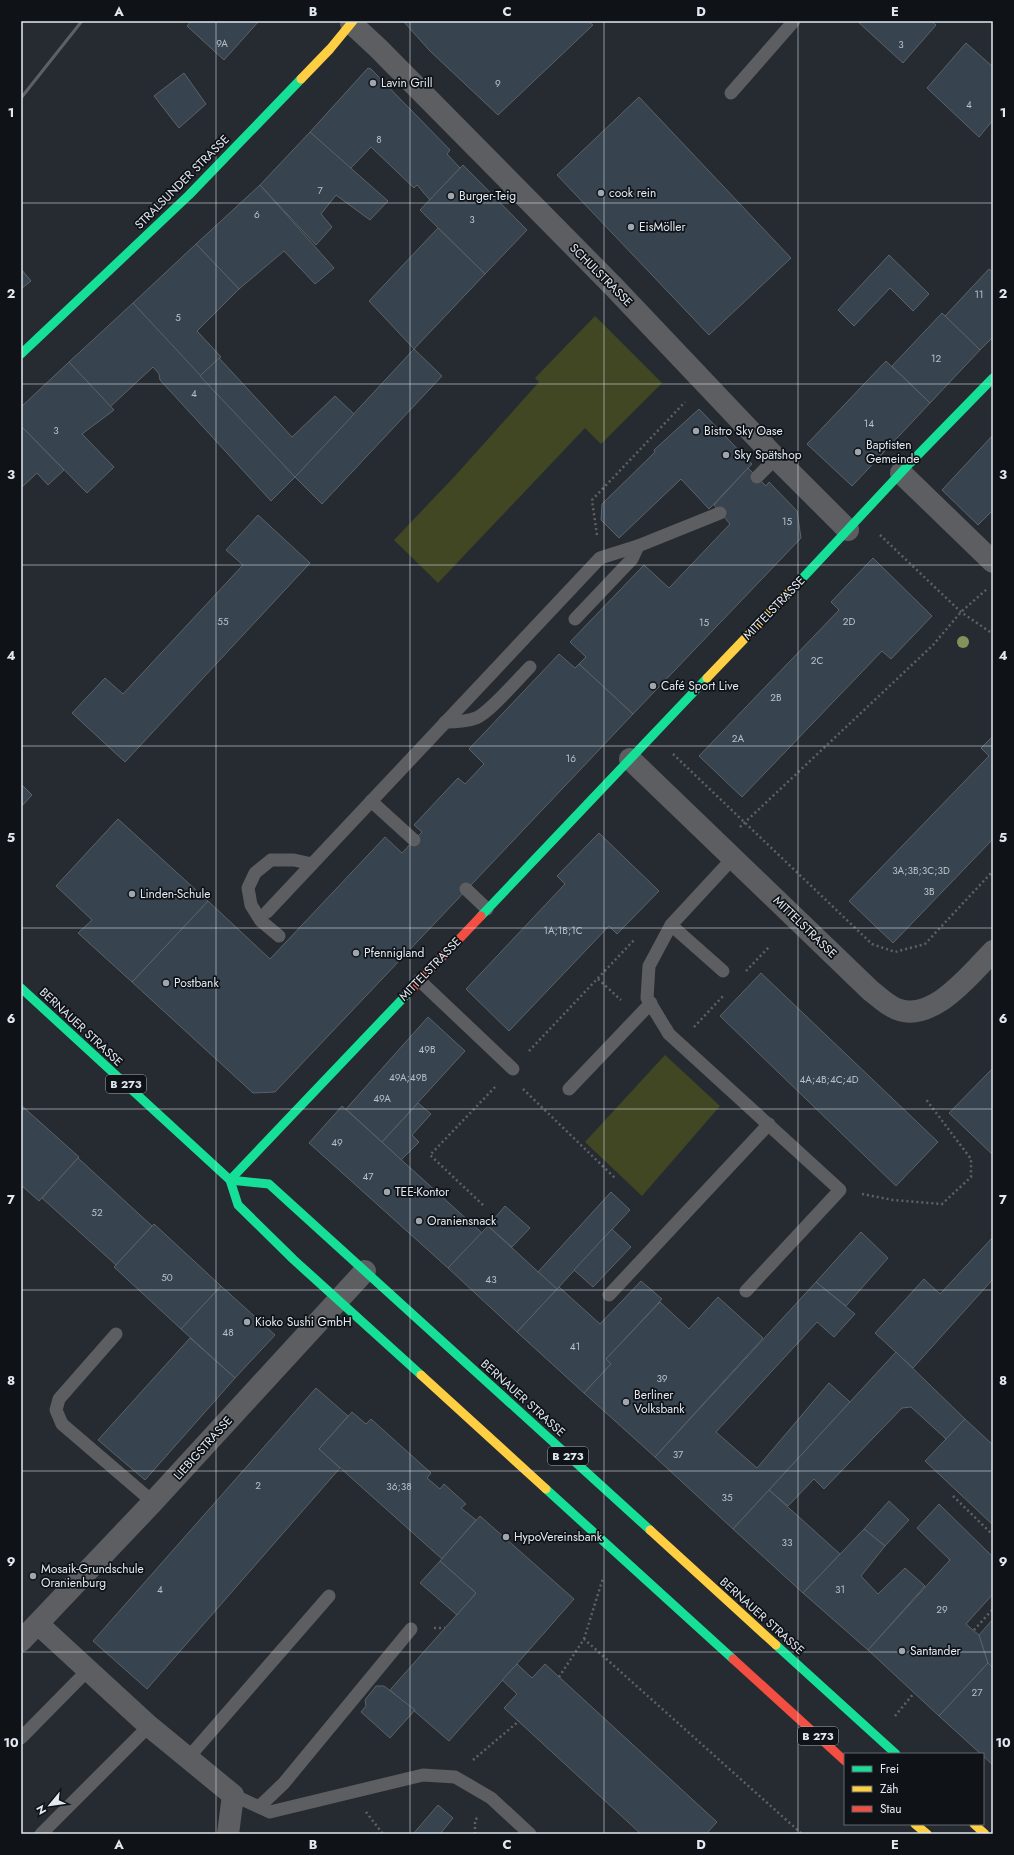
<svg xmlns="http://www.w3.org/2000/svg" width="1014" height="1855" font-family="Jost,sans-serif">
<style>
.green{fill:#404722}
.building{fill:#37434f;stroke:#5d6267}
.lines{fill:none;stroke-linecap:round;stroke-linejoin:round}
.path{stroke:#5f6265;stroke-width:2.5;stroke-dasharray:2 3;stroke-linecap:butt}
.lane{stroke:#5c5e61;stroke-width:13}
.street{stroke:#5c5e61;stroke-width:22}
.fast{stroke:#16e098;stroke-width:9}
.slow{stroke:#ffcf43;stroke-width:9}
.jam{stroke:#f24e42;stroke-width:9}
.rail{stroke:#5d6164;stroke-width:3}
.tree{fill:#85915c}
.grid{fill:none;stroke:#e2e9f1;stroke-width:1;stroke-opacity:0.55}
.poi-dot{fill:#a0a6ae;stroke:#0f1318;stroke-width:1.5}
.labels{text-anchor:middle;stroke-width:3.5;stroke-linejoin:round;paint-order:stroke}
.number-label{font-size:10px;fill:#b7c0c8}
.shield{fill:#0f1318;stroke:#a3a9b0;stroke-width:1}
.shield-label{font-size:11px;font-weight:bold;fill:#e2e9f1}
.poi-label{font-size:12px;fill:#e2e9f1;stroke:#0f1318;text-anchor:start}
.street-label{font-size:12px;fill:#e2e9f1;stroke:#0f1318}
.neatline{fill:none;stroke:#e2e9f1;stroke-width:1.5}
.grid-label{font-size:13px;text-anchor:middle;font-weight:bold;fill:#e2e9f1}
</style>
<rect width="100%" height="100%" fill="#262b31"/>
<g class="green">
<polygon points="595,316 662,383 601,444 585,428 438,583 394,540 454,477 539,382 535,378"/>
<polygon points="665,1055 720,1106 642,1196 585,1142"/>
</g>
<g class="building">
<polygon points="191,21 259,21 224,60 187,26"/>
<polygon points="405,21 591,21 590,23 593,25 498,115 430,51 404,22"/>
<polygon points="857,21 931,21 936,25 903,63"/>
<polygon points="966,43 993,67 993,120 979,137 927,88"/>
<polygon points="368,68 371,69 450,150 447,154 460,168 430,200 417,185 414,188 371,147 350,169 310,132"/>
<polygon points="184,73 206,104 179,128 154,96"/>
<polygon points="639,97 791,258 709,335 557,175"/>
<polygon points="310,132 388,201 370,220 336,195 321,214 332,227 316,245 260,185"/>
<polygon points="463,165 527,230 485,274 420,210"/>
<polygon points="260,185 334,268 315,284 284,251 239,289 196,244"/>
<polygon points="438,228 485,274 414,349 369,301"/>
<polygon points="196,244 239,289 197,331 221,357 200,376 133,303"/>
<polygon points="889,255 929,294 913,311 890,288 854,326 838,310"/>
<polygon points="21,269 31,281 21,289"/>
<polygon points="989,269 993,272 993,337 980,350 945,316"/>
<polygon points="133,303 295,477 271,501 160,380 159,374 153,367 110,407 69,362"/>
<polygon points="942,313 980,350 930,403 892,366"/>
<polygon points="414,349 442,376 322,504 295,477"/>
<polygon points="219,358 292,437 335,396 354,414 295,477 200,376"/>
<polygon points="886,361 930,403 852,486 807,444"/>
<polygon points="69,362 114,410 82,434 114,467 87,493 21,426 21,407"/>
<polygon points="699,409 752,464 709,509 681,479 619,538 601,520 602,504 655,452 654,450"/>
<polygon points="21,426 64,470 48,485 37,473 21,488"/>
<polygon points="993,435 993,510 978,525 942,490"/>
<polygon points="748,468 766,486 769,482 797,511 801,538 633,714 579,664 586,657 570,642 644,565 669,588 730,524 714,505"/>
<polygon points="258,515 310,563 125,762 72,713 105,678 123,694 243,565 226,550"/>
<polygon points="873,558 932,616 891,659 882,651 742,797 699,756 839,610 831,602"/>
<polygon points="559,654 575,668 579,664 633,714 275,1092 253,1093 132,982 208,901 270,959 385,837 402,853 414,840 422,832 414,825 458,778 465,784 484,764 469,749"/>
<polygon points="993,736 993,839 893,943 849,901 989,756 981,748"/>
<polygon points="21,784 32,795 21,807"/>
<polygon points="118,819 208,901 132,982 78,933 92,920 56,886"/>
<polygon points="599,833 659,891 617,934 609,926 509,1031 466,989 565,884 557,876"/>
<polygon points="761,973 938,1142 896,1186 720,1016"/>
<polygon points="428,1017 465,1051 382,1142 346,1109"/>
<polygon points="993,1068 993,1155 949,1113"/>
<polygon points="418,1103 431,1114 412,1135 419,1142 401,1160 382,1142"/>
<polygon points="21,1105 79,1157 39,1201 21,1185"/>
<polygon points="342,1106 482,1233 448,1268 309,1143"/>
<polygon points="78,1158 152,1226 116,1265 42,1198"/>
<polygon points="611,1192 630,1210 557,1289 538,1272"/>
<polygon points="505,1206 530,1228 512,1247 488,1226"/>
<polygon points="154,1224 221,1286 181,1329 114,1267"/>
<polygon points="488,1226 557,1289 517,1332 448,1268"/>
<polygon points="612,1229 631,1247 593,1287 574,1270"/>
<polygon points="861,1232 888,1258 846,1306 816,1282"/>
<polygon points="993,1237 993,1279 913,1368 875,1333 924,1279 940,1294"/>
<polygon points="641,1281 662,1299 606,1359 611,1364 584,1393 517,1332 559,1287 600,1324"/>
<polygon points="816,1282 855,1314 834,1337 817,1322 716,1432 757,1468 829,1383 850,1402 733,1529 655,1457"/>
<polygon points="221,1286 275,1335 235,1378 181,1329"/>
<polygon points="718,1297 763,1338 655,1457 584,1393 611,1364 606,1359 660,1302 689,1329"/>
<polygon points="190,1338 235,1378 145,1480 98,1440"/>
<polygon points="896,1352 965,1419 946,1439 911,1407 902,1408 824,1489 814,1479 788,1506 769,1490"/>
<polygon points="316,1388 348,1416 319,1449 340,1468 147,1689 93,1641"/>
<polygon points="352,1412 366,1424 371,1419 431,1473 427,1478 440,1489 444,1484 466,1504 461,1508 476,1520 442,1559 319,1449"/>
<polygon points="965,1419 993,1445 993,1525 925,1461"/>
<polygon points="769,1490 840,1554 803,1593 733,1529"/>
<polygon points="889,1501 909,1520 885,1546 864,1529"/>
<polygon points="939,1504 993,1557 993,1594 966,1624 979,1635 988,1663 939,1716 868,1650 950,1560 917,1528"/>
<polygon points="480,1516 574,1599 449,1741 390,1690 476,1593 440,1561"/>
<polygon points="864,1529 885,1546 861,1576 878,1594 905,1568 925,1586 868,1650 803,1593"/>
<polygon points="440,1561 476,1593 457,1615 420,1583"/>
<polygon points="993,1619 993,1668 988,1663 979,1635"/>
<polygon points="988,1663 993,1668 993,1765 939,1716"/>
<polygon points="517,1664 532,1678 545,1664 717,1822 706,1834 641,1834 504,1708 517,1694 502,1680"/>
<polygon points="376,1686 384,1686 415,1710 390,1738 361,1712 366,1706 365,1700"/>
<polygon points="438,1805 453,1818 440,1834 413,1834"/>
</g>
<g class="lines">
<g class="path">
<polyline points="597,535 592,500 685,402"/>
<polyline points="880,535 961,612 993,634"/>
<polyline points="673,754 872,944 895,952 925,944 993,871"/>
<polyline points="740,827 933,645 961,612 987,589"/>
<polyline points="746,971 769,947"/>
<polyline points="598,979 621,1000"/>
<polyline points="694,1027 724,995"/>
<polyline points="529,1051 634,940"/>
<polyline points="523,1089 615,1178"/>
<polyline points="862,1194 893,1200 942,1204 971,1177 971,1159 925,1098"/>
<polyline points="483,1205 430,1155 497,1085"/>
<polyline points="953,1496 993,1535"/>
<polyline points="434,1628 445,1628"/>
<polyline points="974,1630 993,1609"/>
<polyline points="584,1639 603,1578"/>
<polyline points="559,1677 584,1639 802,1834"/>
<polyline points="895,1716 914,1693"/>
<polyline points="473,1760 519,1721"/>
<polyline points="366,1812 383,1834"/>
<polyline points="475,1834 475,1820 478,1817"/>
</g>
<g class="lane">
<polyline points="731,93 794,21"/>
<polyline points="757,477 776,458"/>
<polyline points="575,619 632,559 638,546"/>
<path d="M445,722C455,722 466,722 476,718C489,713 519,678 530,667"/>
<polyline points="371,801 414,840"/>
<polyline points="733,858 671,925 649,966 647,998 669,1034 840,1190 746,1291"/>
<polyline points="466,889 487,909"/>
<polyline points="267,912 600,558 638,546 720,513"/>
<polyline points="671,925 723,971"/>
<polyline points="279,936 261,921 251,905 248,888 255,873 271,860 294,860 312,864"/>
<polyline points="419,980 513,1069"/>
<polyline points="569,1089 651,1003"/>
<polyline points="609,1295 769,1124"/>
<polyline points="116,1334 59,1399 56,1410 62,1424 153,1502"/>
<polyline points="21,1738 87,1671"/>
<polyline points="188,1758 329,1596"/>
<polyline points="233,1795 270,1812 423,1775 455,1777 491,1798 530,1834"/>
<polyline points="259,1807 284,1783 411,1629"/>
<polyline points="41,1834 149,1726"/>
</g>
<g class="street">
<polyline points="351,23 378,48 613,286 776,458 848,530"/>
<polyline points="901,473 993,562"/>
<path d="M630,759L871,991C878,996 884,1002 891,1006C928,1029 970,975 993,951"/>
<polyline points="38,1624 149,1726 233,1795 228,1834"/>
<polyline points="21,1641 153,1502 365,1271"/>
</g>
<g class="fast">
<polyline points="21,354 189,195 301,79"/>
<polyline points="798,583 910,463 993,378"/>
<polyline points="481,916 707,678"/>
<polyline points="21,988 230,1180 238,1205 294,1260 421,1375"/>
<polyline points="230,1180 409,992"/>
<polyline points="230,1180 269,1184 650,1530"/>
<polyline points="546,1489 733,1659"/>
<polyline points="776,1645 896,1754"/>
</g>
<g class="slow">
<polyline points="301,79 330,49 353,21"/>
<polyline points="707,678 798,583"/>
<polyline points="421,1375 546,1489"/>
<polyline points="650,1530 776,1645"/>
<polyline points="915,1824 927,1834"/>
<polyline points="974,1824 985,1834"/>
</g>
<g class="jam">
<polyline points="409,992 481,916"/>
<polyline points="733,1659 845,1761"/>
</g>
<polyline class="rail" points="21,98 82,21"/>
</g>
<circle class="tree" cx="963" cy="642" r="6"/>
<path class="grid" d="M216,21V1834M410,21V1834M604,21V1834M798,21V1834M21,203H993M21,384H993M21,565H993M21,746H993M21,928H993M21,1109H993M21,1290H993M21,1471H993M21,1652H993"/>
<g class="poi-dot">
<circle cx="373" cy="83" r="4"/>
<circle cx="601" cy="193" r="4"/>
<circle cx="451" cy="196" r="4"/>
<circle cx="631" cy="227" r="4"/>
<circle cx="696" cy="431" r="4"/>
<circle cx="858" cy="452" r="4"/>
<circle cx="726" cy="455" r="4"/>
<circle cx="653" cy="686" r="4"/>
<circle cx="132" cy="894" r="4"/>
<circle cx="356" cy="953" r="4"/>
<circle cx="166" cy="983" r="4"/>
<circle cx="387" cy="1192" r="4"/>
<circle cx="419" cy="1221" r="4"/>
<circle cx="247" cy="1322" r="4"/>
<circle cx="626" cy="1402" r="4"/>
<circle cx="506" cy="1537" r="4"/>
<circle cx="33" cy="1576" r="4"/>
<circle cx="902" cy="1651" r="4"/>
</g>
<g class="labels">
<g class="number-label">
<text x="222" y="47">9A</text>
<text x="901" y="48">3</text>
<text x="498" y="87">9</text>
<text x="969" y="108">4</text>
<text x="379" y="143">8</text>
<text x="320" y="194">7</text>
<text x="257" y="218">6</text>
<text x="472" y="223">3</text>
<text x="979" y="298">11</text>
<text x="178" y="321">5</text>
<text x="936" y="362">12</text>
<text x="194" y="397">4</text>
<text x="869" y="427">14</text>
<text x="56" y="434">3</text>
<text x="787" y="525">15</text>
<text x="223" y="625">55</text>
<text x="849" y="625">2D</text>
<text x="704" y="626">15</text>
<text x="817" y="664">2C</text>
<text x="776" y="701">2B</text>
<text x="738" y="742">2A</text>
<text x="571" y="762">16</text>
<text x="921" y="874">3A;3B;3C;3D</text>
<text x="929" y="895">3B</text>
<text x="563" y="934">1A;1B;1C</text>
<text x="427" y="1053">49B</text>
<text x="408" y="1081">49A;49B</text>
<text x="829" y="1083">4A;4B;4C;4D</text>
<text x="382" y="1102">49A</text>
<text x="337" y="1146">49</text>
<text x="368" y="1180">47</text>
<text x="97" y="1216">52</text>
<text x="167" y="1281">50</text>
<text x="491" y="1283">43</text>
<text x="228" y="1336">48</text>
<text x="575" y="1350">41</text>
<text x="662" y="1382">39</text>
<text x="678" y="1458">37</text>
<text x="258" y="1489">2</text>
<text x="399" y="1490">36;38</text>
<text x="727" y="1501">35</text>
<text x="787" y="1546">33</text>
<text x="160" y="1593">4</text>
<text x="840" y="1593">31</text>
<text x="942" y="1613">29</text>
<text x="977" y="1696">27</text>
</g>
<g class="shield">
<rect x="106" y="1075" width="40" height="18" rx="3"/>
<rect x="548" y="1447" width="40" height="18" rx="3"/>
<rect x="798" y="1727" width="40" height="18" rx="3"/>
</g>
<g class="shield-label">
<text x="126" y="1088">B 273</text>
<text x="568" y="1460">B 273</text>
<text x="818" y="1740">B 273</text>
</g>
<g class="poi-label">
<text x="381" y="87">Lavin Grill</text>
<text x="609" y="197">cook rein</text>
<text x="459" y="200">Burger-Teig</text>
<text x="639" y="231">EisMöller</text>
<text x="704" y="435">Bistro Sky Oase</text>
<text x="866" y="449">Baptisten<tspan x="866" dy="14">Gemeinde</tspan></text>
<text x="734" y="459">Sky Spätshop</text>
<text x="661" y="690">Café Sport Live</text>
<text x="140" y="898">Linden-Schule</text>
<text x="364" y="957">Pfennigland</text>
<text x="174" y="987">Postbank</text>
<text x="395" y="1196">TEE-Kontor</text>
<text x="427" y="1225">Oraniensnack</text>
<text x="255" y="1326">Kioko Sushi GmbH</text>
<text x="634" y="1399">Berliner<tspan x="634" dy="14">Volksbank</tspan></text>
<text x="514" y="1541">HypoVereinsbank</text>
<text x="41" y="1573">Mosaik-Grundschule<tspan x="41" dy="14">Oranienburg</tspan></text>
<text x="910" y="1655">Santander</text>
</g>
<g class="street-label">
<text transform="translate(182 182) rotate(-45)" y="4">STRALSUNDER STRASSE</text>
<text transform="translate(601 275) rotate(45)" y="4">SCHULSTRASSE</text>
<text transform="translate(774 608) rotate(-46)" y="4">MITTELSTRASSE</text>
<text transform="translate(805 927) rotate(44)" y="4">MITTELSTRASSE</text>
<text transform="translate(430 969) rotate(-46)" y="4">MITTELSTRASSE</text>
<text transform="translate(81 1027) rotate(43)" y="4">BERNAUER STRASSE</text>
<text transform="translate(523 1398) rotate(42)" y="4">BERNAUER STRASSE</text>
<text transform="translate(203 1448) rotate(-48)" y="4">LIEBIGSTRASSE</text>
<text transform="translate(762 1616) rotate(42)" y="4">BERNAUER STRASSE</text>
</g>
</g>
<rect width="1014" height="1855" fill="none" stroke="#0f1318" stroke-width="44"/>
<rect x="844" y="1753" width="140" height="72" fill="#0f1318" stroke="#63696f"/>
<rect x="852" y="1766" width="20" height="6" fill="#16e098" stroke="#63696f"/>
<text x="880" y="1773" font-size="12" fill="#e2e9f1">Frei</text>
<rect x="852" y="1786" width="20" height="6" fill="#ffcf43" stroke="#63696f"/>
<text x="880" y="1793" font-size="12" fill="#e2e9f1">Zäh</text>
<rect x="852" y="1806" width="20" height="6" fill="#f24e42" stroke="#63696f"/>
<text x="880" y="1813" font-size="12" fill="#e2e9f1">Stau</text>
<g transform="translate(50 1805) rotate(241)" stroke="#0f1318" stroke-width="3" paint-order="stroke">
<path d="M0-3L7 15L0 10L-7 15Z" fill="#e2e9f1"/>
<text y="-6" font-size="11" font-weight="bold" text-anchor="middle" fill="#e2e9f1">N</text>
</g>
<rect x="22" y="22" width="970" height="1811" class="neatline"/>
<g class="grid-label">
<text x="119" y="16">A</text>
<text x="313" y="16">B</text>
<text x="507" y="16">C</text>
<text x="701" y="16">D</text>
<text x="895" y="16">E</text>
<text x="11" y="117">1</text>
<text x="1003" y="117">1</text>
<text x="11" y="298">2</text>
<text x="1003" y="298">2</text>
<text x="11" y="479">3</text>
<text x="1003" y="479">3</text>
<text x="11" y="660">4</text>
<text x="1003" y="660">4</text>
<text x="11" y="842">5</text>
<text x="1003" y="842">5</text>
<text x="11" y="1023">6</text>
<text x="1003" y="1023">6</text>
<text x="11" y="1204">7</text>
<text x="1003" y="1204">7</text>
<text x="11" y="1385">8</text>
<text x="1003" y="1385">8</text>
<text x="11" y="1566">9</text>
<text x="1003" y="1566">9</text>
<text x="11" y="1747">10</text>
<text x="1003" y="1747">10</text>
<text x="119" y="1849">A</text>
<text x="313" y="1849">B</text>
<text x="507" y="1849">C</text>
<text x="701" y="1849">D</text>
<text x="895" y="1849">E</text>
</g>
</svg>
